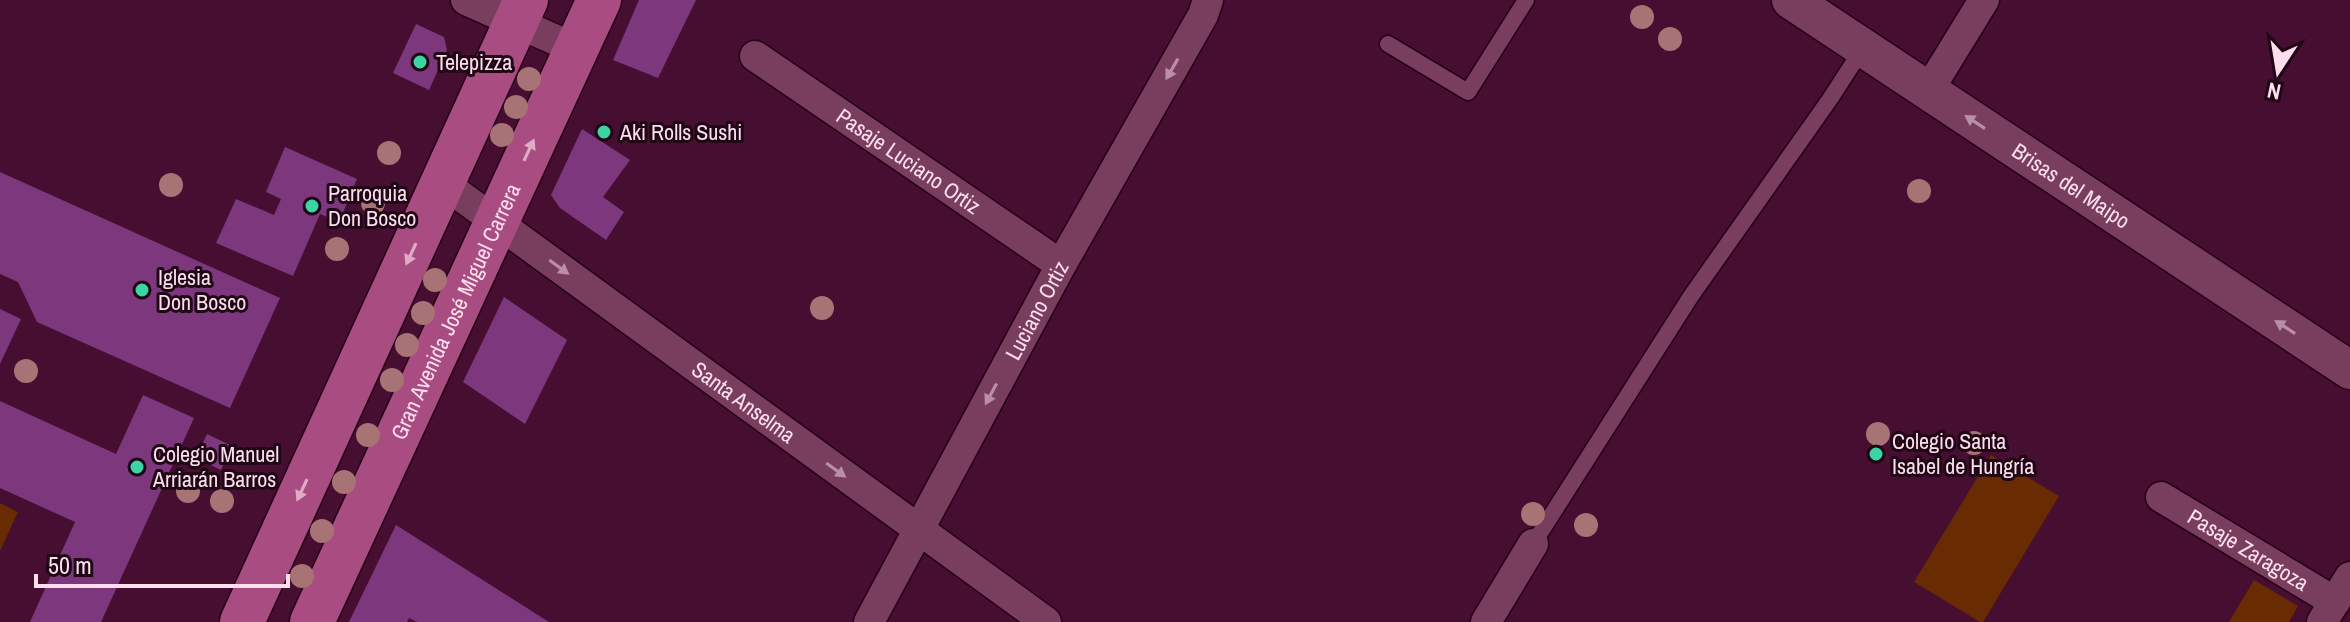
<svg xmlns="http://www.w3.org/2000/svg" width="2350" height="622" font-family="'Archivo Narrow',sans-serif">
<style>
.green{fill:#682b02}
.building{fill:#7d377d}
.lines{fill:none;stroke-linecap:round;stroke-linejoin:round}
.service-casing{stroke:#260017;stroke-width:19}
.minor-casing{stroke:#260017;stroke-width:33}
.tertiary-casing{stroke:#260017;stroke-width:41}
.primary-casing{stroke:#260017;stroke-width:47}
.service{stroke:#793d5e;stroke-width:16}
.minor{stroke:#793d5e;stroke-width:30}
.tertiary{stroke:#793d5e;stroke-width:38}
.primary{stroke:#a84c81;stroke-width:44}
.tree{fill:#a77375}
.oneway{fill:#ba8ea6}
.oneway2{fill:#dfabc7}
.poi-dot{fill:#3bd4a4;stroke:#1f0715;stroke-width:3}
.labels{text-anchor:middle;stroke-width:6;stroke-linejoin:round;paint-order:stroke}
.poi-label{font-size:22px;fill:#fcdeed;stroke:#1f0715;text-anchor:start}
.street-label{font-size:22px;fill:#fcdeed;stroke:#1f0715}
</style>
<rect width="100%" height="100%" fill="#460e31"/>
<g class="green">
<polygon points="1991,455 2059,496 1983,622 1980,622 1914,582"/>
<polygon points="0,503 18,512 0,551"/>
<polygon points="2254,580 2298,606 2289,622 2229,622"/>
</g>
<g class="building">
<polygon points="639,0 696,0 658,78 613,60"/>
<polygon points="416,24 444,37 447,50 429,90 393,73"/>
<polygon points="582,129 630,160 603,197 624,212 606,240 560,208 551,195"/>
<polygon points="285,147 357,179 339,222 320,214 293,276 216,243 236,199 274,215 281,199 266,192"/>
<polygon points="0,172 280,298 230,408 37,322 18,282 0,274"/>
<polygon points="504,297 567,340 525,424 463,382"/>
<polygon points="0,309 21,319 0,364"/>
<polygon points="143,395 194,418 101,622 30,622 75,522 0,488 0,401 116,454"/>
<polygon points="207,434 232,446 221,470 196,458"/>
<polygon points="396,525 549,622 417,622 409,618 407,622 349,622"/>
</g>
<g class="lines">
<defs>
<g id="service">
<polyline points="1388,44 1468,92 1526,0"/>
<polyline points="1533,544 1691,296 1830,99 1863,48"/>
</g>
<g id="minor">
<polyline points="466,0 576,49"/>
<path id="s1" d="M755,56L1061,265"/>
<polyline points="1928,91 1984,0"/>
<path id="s2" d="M443,183L1046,622"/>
<path id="s3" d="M2161,497L2335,602"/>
<path id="s4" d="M869,622L1061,265L1203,15L1208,0"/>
<polyline points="1486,622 1533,544"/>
<polyline points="2322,622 2350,577"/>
</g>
<g id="tertiary">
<path id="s5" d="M1791,0L2350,370"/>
</g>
<g id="primary">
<polyline points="242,622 526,0"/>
<path id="s6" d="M312,622L599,0"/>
</g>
</defs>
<use href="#service" class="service-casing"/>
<use href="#minor" class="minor-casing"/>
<use href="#tertiary" class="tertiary-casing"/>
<use href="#primary" class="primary-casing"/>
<use href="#service" class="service"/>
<use href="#minor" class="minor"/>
<use href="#tertiary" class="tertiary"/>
<use href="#primary" class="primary"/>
</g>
<g class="tree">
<circle cx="1642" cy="17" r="12"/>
<circle cx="1670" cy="39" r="12"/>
<circle cx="529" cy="79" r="12"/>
<circle cx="516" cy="107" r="12"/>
<circle cx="502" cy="135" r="12"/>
<circle cx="389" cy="153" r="12"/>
<circle cx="171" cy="185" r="12"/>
<circle cx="1919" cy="191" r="12"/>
<circle cx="373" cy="203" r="12"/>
<circle cx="337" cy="249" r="12"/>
<circle cx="435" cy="280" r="12"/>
<circle cx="822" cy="308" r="12"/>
<circle cx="423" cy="313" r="12"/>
<circle cx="407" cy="345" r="12"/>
<circle cx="26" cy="371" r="12"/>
<circle cx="392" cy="380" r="12"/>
<circle cx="1878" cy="434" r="12"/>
<circle cx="368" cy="435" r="12"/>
<circle cx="1974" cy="443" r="12"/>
<circle cx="344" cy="482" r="12"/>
<circle cx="188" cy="491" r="12"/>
<circle cx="222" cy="501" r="12"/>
<circle cx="1533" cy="514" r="12"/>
<circle cx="1586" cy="525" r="12"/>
<circle cx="322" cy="531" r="12"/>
<circle cx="302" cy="576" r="12"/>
</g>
<defs><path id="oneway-solid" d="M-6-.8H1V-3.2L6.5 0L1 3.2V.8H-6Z" transform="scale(2)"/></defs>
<g class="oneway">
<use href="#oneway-solid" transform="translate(1172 69) rotate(120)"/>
<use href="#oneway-solid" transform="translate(1975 122) rotate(-147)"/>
<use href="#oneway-solid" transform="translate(559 267) rotate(36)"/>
<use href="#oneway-solid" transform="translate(2285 327) rotate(-147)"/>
<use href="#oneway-solid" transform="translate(991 394) rotate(118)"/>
<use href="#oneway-solid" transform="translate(836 470) rotate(36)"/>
</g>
<g class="oneway2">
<use href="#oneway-solid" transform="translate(529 150) rotate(-65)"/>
<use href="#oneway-solid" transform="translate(411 254) rotate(115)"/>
<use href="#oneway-solid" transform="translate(302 490) rotate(115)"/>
</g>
<g class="poi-dot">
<circle cx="420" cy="62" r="8"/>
<circle cx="604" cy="132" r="8"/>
<circle cx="312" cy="206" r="8"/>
<circle cx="142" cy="290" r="8"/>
<circle cx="1876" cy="454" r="8"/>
<circle cx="137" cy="467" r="8"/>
</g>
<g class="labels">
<g class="poi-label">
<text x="436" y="70">Telepizza</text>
<text x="620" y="140">Aki Rolls Sushi</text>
<text x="328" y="201">Parroquia<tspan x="328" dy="25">Don Bosco</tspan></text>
<text x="158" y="285">Iglesia<tspan x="158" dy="25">Don Bosco</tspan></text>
<text x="1892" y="449">Colegio Santa<tspan x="1892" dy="25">Isabel de Hungría</tspan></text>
<text x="153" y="462">Colegio Manuel<tspan x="153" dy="25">Arriarán Barros</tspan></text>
</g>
<g class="street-label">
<text dy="8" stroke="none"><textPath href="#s1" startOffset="186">Pasaje Luciano Ortiz</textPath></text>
<text dy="8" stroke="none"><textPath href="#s5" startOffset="336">Brisas del Maipo</textPath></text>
<text dy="8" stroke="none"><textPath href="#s4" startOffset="354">Luciano Ortiz</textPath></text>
<text dy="8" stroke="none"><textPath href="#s6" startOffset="342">Gran Avenida José Miguel Carrera</textPath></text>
<text dy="8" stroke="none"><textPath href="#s2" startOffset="372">Santa Anselma</textPath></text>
<text dy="8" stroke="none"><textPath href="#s3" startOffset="102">Pasaje Zaragoza</textPath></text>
</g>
</g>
<g transform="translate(2278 72) rotate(192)" stroke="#1f0715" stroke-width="6" paint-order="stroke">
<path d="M0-6L14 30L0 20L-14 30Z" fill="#fcdeed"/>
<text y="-12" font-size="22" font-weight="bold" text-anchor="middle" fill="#fcdeed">N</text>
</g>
<path d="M36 574v12h252v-12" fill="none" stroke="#fcdeed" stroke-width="4"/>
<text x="48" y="574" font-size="24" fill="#fcdeed" stroke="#1f0715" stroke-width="6" paint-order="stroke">50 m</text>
</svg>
